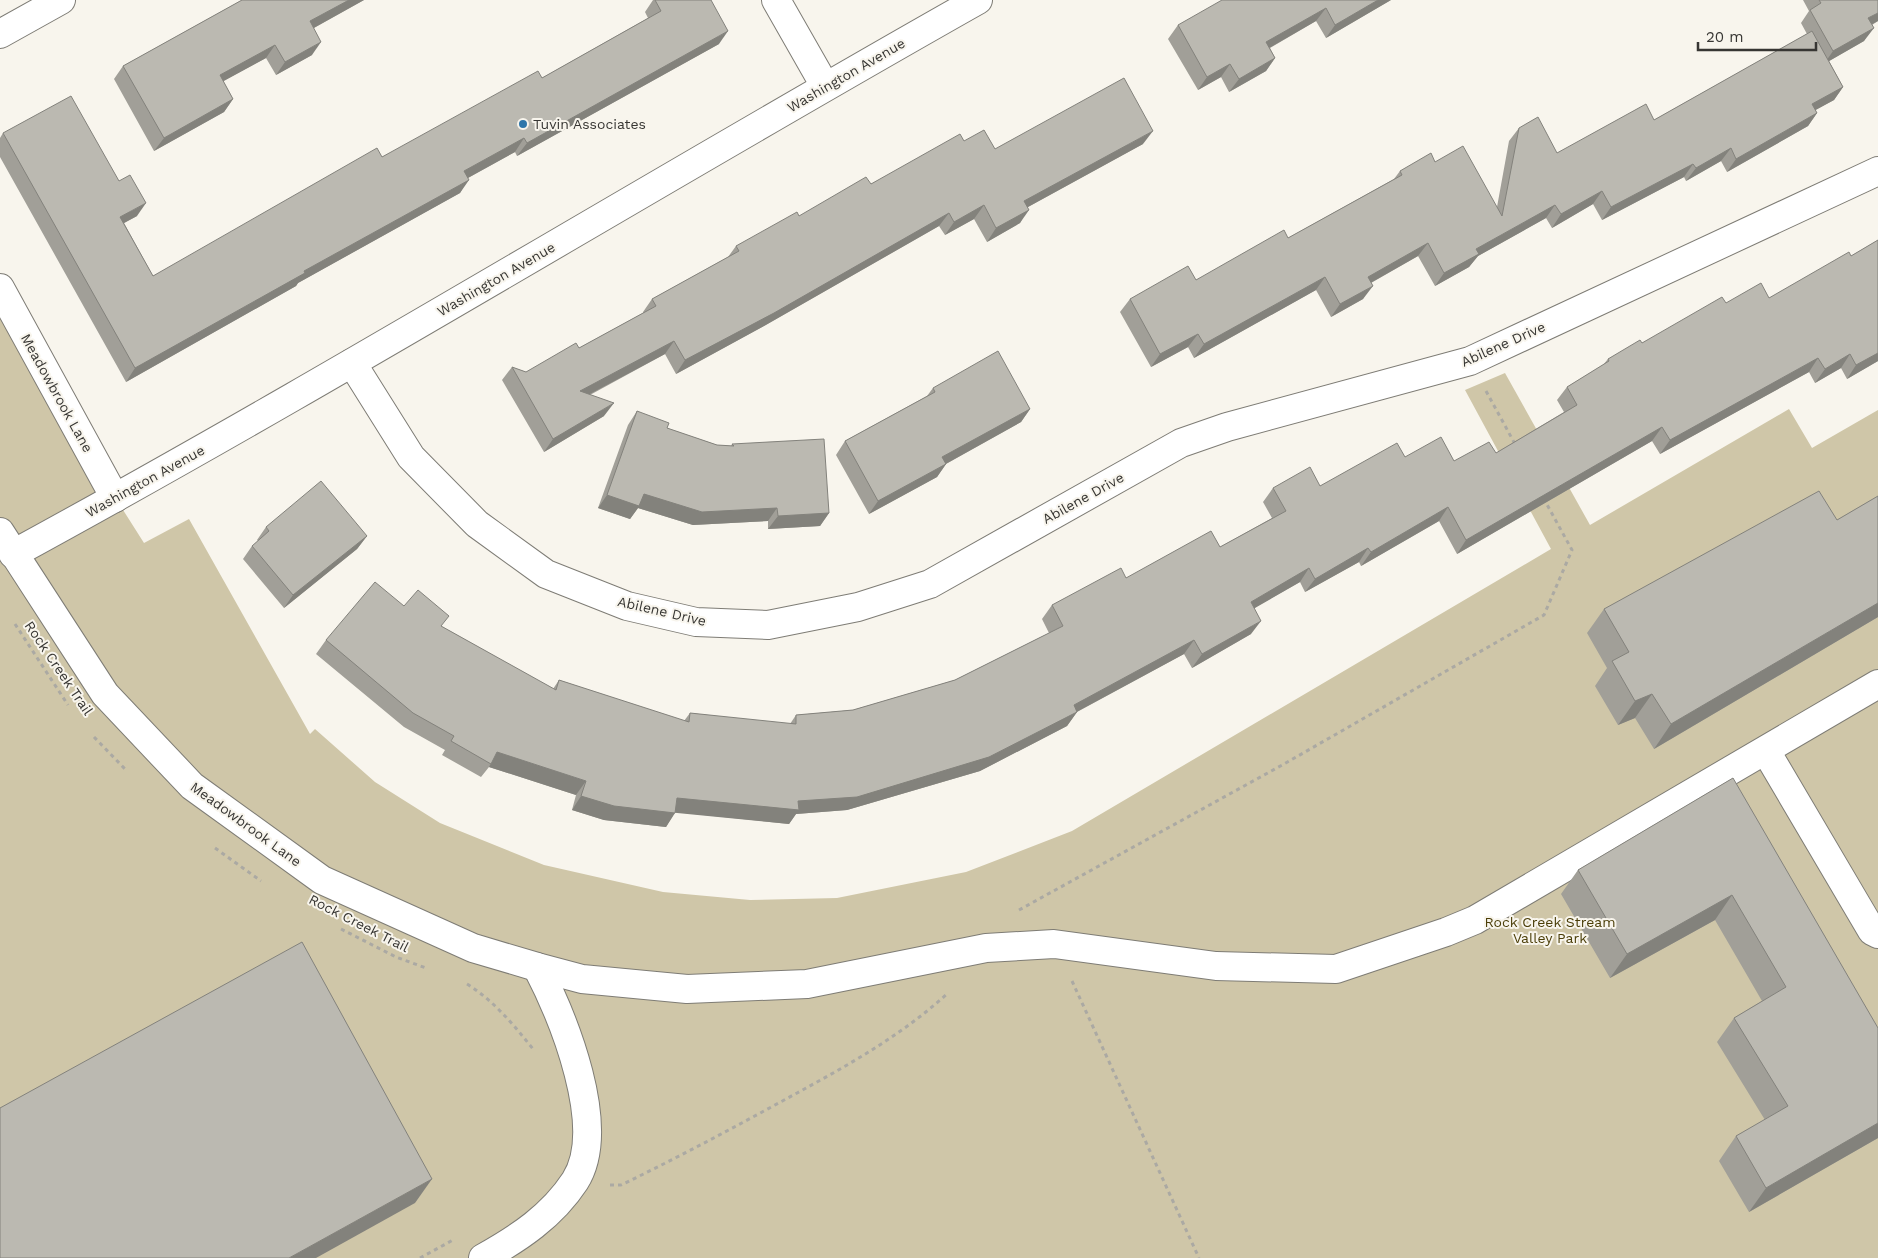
<svg xmlns="http://www.w3.org/2000/svg" width="1878" height="1258" font-family="'Work Sans',sans-serif">
<style>
.green{fill:#cfc6a8}
.lines{fill:none;stroke-linecap:round;stroke-linejoin:round}
.minor-casing{stroke:#7e7c75;stroke-width:30}
.path{stroke:#aba9a3;stroke-width:3;stroke-dasharray:4 4;stroke-linecap:butt}
.minor{stroke:#fff;stroke-width:28}
.wall{fill:#a19f98}
.shaded-wall{fill:#83827c}
.building{fill:#bbb9b1;stroke:#83827c}
.poi-dot{fill:#2e76aa;stroke:#f8f5ed;stroke-width:2}
.labels{text-anchor:middle;stroke-width:4;stroke-linejoin:round;paint-order:stroke}
.street-label{font-size:14px;fill:#373633;stroke:#f8f5ed}
.poi-label{font-size:14px;fill:#373633;stroke:#f8f5ed;text-anchor:start}
.park-label{font-size:14px;fill:#4b3e08;stroke:#f8f5ed}
</style>
<rect width="100%" height="100%" fill="#f8f5ed"/>
<polygon class="green" points="0,316 144,543 189,519 310,734 315,729 375,782 440,823 544,865 663,892 750,900 837,898 966,872 1072,831 1551,549 1465,390 1505,373 1590,525 1789,409 1812,448 1878,410 1878,1258 0,1258"/>
<g class="lines">
<defs>
<g id="minor">
<polyline points="776,0 825,86"/>
<polyline points="0,34 61,0"/>
<polyline points="0,288 115,498"/>
<polyline points="352,363 411,457 477,524 546,574 627,606 696,622 768,625 858,607 930,584 1181,443 1227,427 1470,361 1878,171"/>
<polyline points="0,532 105,694 192,786 322,880 473,948 537,967 582,979 687,989 807,984 986,948 1054,944 1216,966 1336,969 1446,932 1475,920 1878,684"/>
<path d="M13,554C338,377 655,182 978,0"/>
<polyline points="1766,751 1872,931 1878,934"/>
<path d="M483,1258C519,1238 552,1216 575,1181C609,1128 563,1017 537,967"/>
</g>
</defs>
<use href="#minor" class="minor-casing"/>
<g class="path">
<polyline points="1486,391 1515,444"/>
<polyline points="15,624 68,705"/>
<polyline points="94,737 126,770"/>
<polyline points="215,848 261,881"/>
<polyline points="1019,910 1284,764 1544,615 1572,550 1545,501"/>
<polyline points="341,929 396,957 426,968"/>
<polyline points="1072,981 1199,1258"/>
<path d="M467,984C494,1001 513,1024 533,1049"/>
<path d="M610,1185H621C677,1158 731,1129 786,1099C843,1068 900,1037 948,993"/>
<polyline points="420,1258 453,1240"/>
</g>
<use href="#minor" class="minor"/>
</g>
<g class="wall">
<polygon points="242,0 364,0 314,28 312,55 276,75 266,58 223,81 233,99 224,112 154,151 114,79 123,66"/>
<polygon points="653,0 711,0 719,44 517,156 515,152 468,178 460,193 298,283 296,286 126,382 0,157 0,138 3,133 137,216 124,223 153,276 382,157 542,78 648,18 645,12"/>
<polygon points="1391,0 1326,38 1316,21 1270,48 1275,58 1266,71 1229,92 1221,77 1198,90 1168,39 1178,25"/>
<polygon points="1803,0 1878,0 1878,21 1872,25 1864,41 1829,61 1843,87 1834,100 1815,110 1817,113 1808,126 1727,172 1721,161 1686,181 1684,177 1602,220 1593,204 1552,228 1546,218 1478,256 1469,267 1435,286 1418,256 1371,283 1363,299 1331,317 1316,290 1194,358 1188,347 1151,367 1120,312 1130,299 1196,280 1288,238 1394,179 1400,171 1435,162 1497,207 1509,141 1519,128 1557,153 1654,120 1807,34 1801,23 1809,11"/>
<polygon points="964,141 995,149 1143,144 1028,207 1020,223 987,242 974,219 945,235 939,226 764,326 676,374 665,354 590,395 604,416 544,452 502,380 512,367 526,372 579,348 643,313 643,312 652,299 728,257 736,246"/>
<polygon points="1878,240 1878,361 1847,379 1841,368 1815,383 1809,372 1660,454 1652,441 1457,554 1439,521 1361,566 1359,562 1305,592 1300,582 1254,608 1251,634 1192,668 1184,654 1077,712 1067,726 980,771 847,810 796,814 789,824 675,812 666,827 604,820 572,810 576,795 489,767 481,777 442,755 445,750 404,727 316,654 326,640 404,606 441,626 553,689 559,680 684,721 690,713 790,724 796,715 853,710 955,680 1049,633 1042,619 1052,605 1126,578 1220,547 1272,518 1263,502 1273,488 1320,486 1405,457 1454,461 1496,453 1564,412 1557,400 1567,387 1603,365 1608,359 1642,343 1726,303 1769,298 1851,256"/>
<polygon points="933,388 1030,409 1021,422 946,464 937,477 869,514 836,455 845,441 927,396"/>
<polygon points="637,411 667,428 717,445 731,446 732,444 829,513 820,526 768,529 768,521 693,525 638,508 630,519 598,508 628,425"/>
<polygon points="1878,496 1878,617 1654,749 1635,718 1618,725 1595,686 1607,668 1587,633 1604,609 1837,520"/>
<polygon points="266,527 367,536 357,549 284,608 243,559 252,546 258,541 257,540"/>
<polygon points="1733,778 1878,1138 1749,1212 1719,1161 1736,1136 1765,1120 1717,1042 1734,1018 1762,1001 1715,920 1610,978 1561,894 1578,870"/>
</g>
<g class="shaded-wall">
<polygon points="349,0 364,0 301,35 310,21"/>
<polygon points="1378,0 1391,0 1326,38 1335,25"/>
<polygon points="1326,8 1316,21 1257,55 1266,42"/>
<polygon points="1878,13 1878,21 1859,31 1868,18"/>
<polygon points="1874,28 1864,41 1824,64 1833,51"/>
<polygon points="728,31 719,44 517,156 527,143"/>
<polygon points="321,42 312,55 276,75 285,62"/>
<polygon points="275,45 266,58 211,88 220,75"/>
<polygon points="1275,58 1266,71 1229,92 1239,79"/>
<polygon points="1230,64 1221,77 1198,90 1207,77"/>
<polygon points="1843,87 1834,100 1803,117 1812,104"/>
<polygon points="233,99 224,112 154,151 164,138"/>
<polygon points="1817,113 1808,126 1727,172 1736,159"/>
<polygon points="1153,131 1143,144 1015,214 1024,201"/>
<polygon points="524,138 515,152 455,185 464,171"/>
<polygon points="1731,148 1721,161 1686,181 1696,168"/>
<polygon points="1693,164 1684,177 1602,220 1611,207"/>
<polygon points="469,180 460,193 298,283 296,286 126,382 135,368 304,271"/>
<polygon points="1602,191 1593,204 1552,228 1561,214"/>
<polygon points="146,203 137,216 111,230 120,217"/>
<polygon points="984,205 974,219 945,235 954,222"/>
<polygon points="1555,205 1546,218 1478,256 1469,267 1435,286 1444,273 1476,249"/>
<polygon points="1029,210 1020,223 987,242 996,228"/>
<polygon points="949,213 939,226 764,326 676,374 685,360"/>
<polygon points="1428,243 1418,256 1358,290 1368,277"/>
<polygon points="1325,277 1316,290 1194,358 1204,344"/>
<polygon points="1373,286 1363,299 1331,317 1340,304"/>
<polygon points="1198,334 1188,347 1151,367 1160,354"/>
<polygon points="674,341 665,354 571,404 580,391"/>
<polygon points="1878,353 1878,361 1847,379 1856,365"/>
<polygon points="1850,354 1841,368 1815,383 1825,369"/>
<polygon points="1818,358 1809,372 1660,454 1670,440"/>
<polygon points="614,403 604,416 544,452 553,439"/>
<polygon points="1030,409 1021,422 933,471 942,457"/>
<polygon points="1662,427 1652,441 1457,554 1466,540"/>
<polygon points="946,464 937,477 869,514 878,501"/>
<polygon points="644,494 777,508 768,521 693,525 638,508 630,519 598,508 607,495"/>
<polygon points="1448,507 1439,521 1361,566 1371,552"/>
<polygon points="829,513 820,526 768,529 778,516"/>
<polygon points="367,536 357,549 284,608 293,595"/>
<polygon points="1368,548 1359,562 1305,592 1315,579"/>
<polygon points="1309,568 1300,582 1241,616 1251,602"/>
<polygon points="1878,603 1878,617 1654,749 1671,724"/>
<polygon points="1261,621 1251,634 1192,668 1202,654"/>
<polygon points="1194,640 1184,654 1069,716 1077,712 1067,726 980,771 847,810 796,814 789,824 667,812 677,798 798,801 1074,705"/>
<polygon points="1652,694 1635,718 1618,725 1635,701"/>
<polygon points="497,752 586,781 576,795 489,767"/>
<polygon points="581,796 675,813 666,827 604,820 572,810"/>
<polygon points="1732,895 1715,920 1610,978 1627,954"/>
<polygon points="1878,1123 1878,1138 1749,1212 1766,1188"/>
<polygon points="432,1179 415,1203 316,1258 289,1258"/>
</g>
<g class="building">
<polygon points="242,0 349,0 310,21 321,42 285,62 275,45 220,75 233,99 164,138 123,66"/>
<polygon points="655,0 711,0 728,31 527,143 524,138 464,171 469,180 304,271 305,273 135,368 3,133 71,96 119,181 130,175 146,203 120,217 153,276 377,148 382,157 538,71 542,78 661,11"/>
<polygon points="1222,0 1378,0 1335,25 1326,8 1266,42 1275,58 1239,79 1230,64 1207,77 1178,25"/>
<polygon points="1819,0 1878,0 1878,13 1868,18 1874,28 1833,51 1810,10 1821,3"/>
<polygon points="1812,31 1843,87 1812,104 1817,113 1736,159 1731,148 1696,168 1693,164 1611,207 1602,191 1561,214 1555,205 1476,249 1479,254 1444,273 1428,243 1368,277 1373,286 1340,304 1325,277 1204,344 1198,334 1160,354 1130,299 1188,266 1196,280 1284,230 1288,238 1402,175 1400,171 1431,153 1435,162 1463,146 1502,216 1519,128 1538,117 1557,153 1646,104 1654,120"/>
<polygon points="1124,78 1153,131 1024,201 1029,210 996,228 984,205 954,222 949,213 774,313 685,360 674,341 580,391 614,403 553,439 512,367 526,372 576,343 579,348 656,306 652,299 739,251 736,246 797,212 799,216 866,177 871,184 960,134 964,141 984,130 995,149"/>
<polygon points="1878,240 1878,353 1856,365 1850,354 1825,369 1818,358 1670,440 1662,427 1466,540 1448,507 1371,552 1368,548 1315,579 1309,568 1251,602 1261,621 1202,654 1194,640 1074,705 1077,712 989,757 857,797 798,801 799,810 677,798 675,813 614,806 581,796 586,781 497,752 491,764 451,741 454,736 413,713 326,640 375,582 404,606 418,590 449,616 441,626 556,690 559,680 689,722 690,713 796,724 796,715 853,710 955,680 1063,626 1052,605 1121,568 1126,578 1211,531 1220,547 1286,511 1273,488 1310,467 1320,486 1397,443 1405,457 1441,437 1454,461 1489,442 1496,453 1577,405 1567,387 1609,361 1608,359 1640,340 1642,343 1722,297 1726,303 1761,283 1769,298 1849,252 1851,256"/>
<polygon points="998,351 1030,409 942,457 946,464 878,501 845,441 935,392 933,388"/>
<polygon points="637,411 669,423 667,428 717,445 734,446 732,444 824,439 829,513 778,516 777,508 702,512 644,494 639,506 607,495"/>
<polygon points="321,481 367,536 293,595 252,546 269,531 266,527"/>
<polygon points="1819,491 1837,520 1878,496 1878,603 1671,724 1652,694 1635,701 1612,661 1629,652 1604,609"/>
<polygon points="1733,778 1878,1028 1878,1123 1766,1188 1736,1136 1788,1106 1734,1018 1786,987 1732,895 1627,954 1578,870"/>
<polygon points="302,942 432,1179 289,1258 0,1258 0,1108"/>
</g>
<circle class="poi-dot" cx="523" cy="124" r="5"/>
<g class="labels">
<g class="street-label">
<text transform="translate(846 75) rotate(-30)" y="5">Washington Avenue</text>
<text transform="translate(496 279) rotate(-30)" y="5">Washington Avenue</text>
<text transform="translate(1503 344) rotate(-24)" y="5">Abilene Drive</text>
<text transform="translate(57 393) rotate(61)" y="5">Meadowbrook Lane</text>
<text transform="translate(145 481) rotate(-29)" y="5">Washington Avenue</text>
<text transform="translate(1083 498) rotate(-29)" y="5">Abilene Drive</text>
<text transform="translate(662 611) rotate(13)" y="5">Abilene Drive</text>
<text transform="translate(59 668) rotate(56)" y="5">Rock Creek Trail</text>
<text transform="translate(246 824) rotate(36)" y="5">Meadowbrook Lane</text>
<text transform="translate(359 923) rotate(27)" y="5">Rock Creek Trail</text>
</g>
<g class="poi-label">
<text x="533" y="129">Tuvin Associates</text>
</g>
<g class="park-label">
<text x="1550" y="927">Rock Creek Stream<tspan x="1550" dy="16">Valley Park</tspan></text>
</g>
</g>
<path d="M1698 42v8h118v-8" fill="none" stroke="#373633" stroke-width="2.5"/>
<text x="1706" y="42" font-size="15" fill="#373633" stroke="#f8f5ed" stroke-width="4" paint-order="stroke">20 m</text>
</svg>
